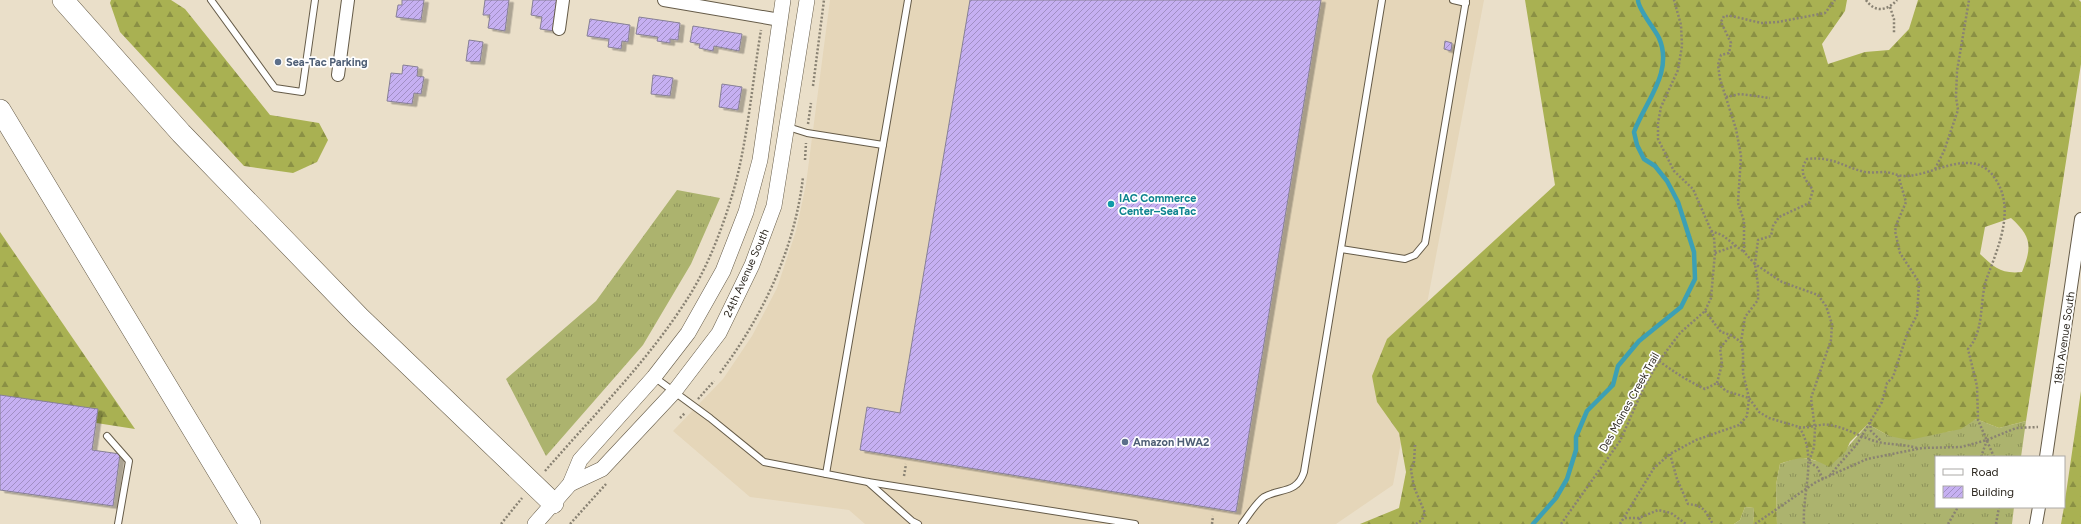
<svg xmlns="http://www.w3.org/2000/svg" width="2081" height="524" font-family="Figtree,sans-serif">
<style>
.built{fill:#e5d6b9}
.grass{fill:url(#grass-tufts)}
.forest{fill:url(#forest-firs);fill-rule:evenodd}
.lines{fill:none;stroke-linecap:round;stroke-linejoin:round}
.stream{stroke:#3ca0b5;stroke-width:4.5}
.building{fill:url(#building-hatch);stroke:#878095;filter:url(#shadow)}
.service-casing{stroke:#655b48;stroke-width:8}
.minor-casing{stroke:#655b48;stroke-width:14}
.tertiary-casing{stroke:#655b48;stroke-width:16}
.motorway-casing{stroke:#655b48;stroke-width:22}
.path{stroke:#898273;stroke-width:2.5;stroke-dasharray:2 2;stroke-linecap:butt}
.service{stroke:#fff;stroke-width:6}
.minor{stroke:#fff;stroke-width:12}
.tertiary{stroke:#fff;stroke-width:15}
.motorway{stroke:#fff;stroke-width:21}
.service-dot{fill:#5c6f8a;stroke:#fff;stroke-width:1.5}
.culture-dot{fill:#0f9aa8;stroke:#fff;stroke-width:1.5}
.labels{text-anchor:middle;stroke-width:3.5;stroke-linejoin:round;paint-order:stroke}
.service-label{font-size:11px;font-weight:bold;fill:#4e5e75;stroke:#fff;text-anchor:start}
.culture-label{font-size:11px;font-weight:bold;fill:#0d838f;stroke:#fff;text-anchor:start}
.street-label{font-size:11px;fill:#2f2a22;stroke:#fff}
</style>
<defs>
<pattern id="grass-tufts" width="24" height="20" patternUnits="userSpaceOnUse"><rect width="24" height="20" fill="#acb36e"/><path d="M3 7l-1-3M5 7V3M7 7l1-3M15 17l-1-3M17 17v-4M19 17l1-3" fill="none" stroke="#8c925a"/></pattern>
<pattern id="forest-firs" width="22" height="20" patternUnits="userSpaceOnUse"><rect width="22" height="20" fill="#a9b152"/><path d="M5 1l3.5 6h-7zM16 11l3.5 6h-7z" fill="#8a9044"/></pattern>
<pattern id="building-hatch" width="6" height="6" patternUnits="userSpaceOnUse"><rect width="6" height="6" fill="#c6b0f2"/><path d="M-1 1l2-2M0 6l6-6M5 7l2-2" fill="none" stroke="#a18fc4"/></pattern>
<filter id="shadow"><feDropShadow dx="4.5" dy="2.5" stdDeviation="0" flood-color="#0004"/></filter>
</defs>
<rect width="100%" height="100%" fill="#eadfc9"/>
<polygon class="built" points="830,0 1484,0 1393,485 1336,524 865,524 849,510 750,497 673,431 723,379 752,336 777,288 796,231 806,184"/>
<g class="grass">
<polygon points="677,190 720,198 691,264 643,345 546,456 506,379 596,301"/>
<polygon points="1976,419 1999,428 2026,421 2021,457 1936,457 1936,507 2014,507 2012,524 1777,524 1776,485 1780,464 1799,457 1817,461 1838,458 1868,424 1889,436 1931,434 1951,431"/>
<polygon points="1745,507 1754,508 1753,524 1734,524 1740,520"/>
</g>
<g class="forest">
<polygon points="111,0 171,0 185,9 270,115 319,123 328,140 317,162 293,173 244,166 120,32 110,3"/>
<path d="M1525,0H1847L1845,11L1822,44L1828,64L1865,52L1889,50L1909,29L1918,0H2079L2081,2V64L2026,421L1999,428L1976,419L1961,429L1909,440L1889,436L1868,424L1850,442L1846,451L1829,467C1808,456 1802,456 1780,464L1776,485L1777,524H1753L1754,508L1745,507L1740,520L1734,524H1360L1399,508L1406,472L1399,433L1377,402L1372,376L1387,339L1555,185ZM2011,218C2032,237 2032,247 2022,272C2001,274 1995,268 1980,254L1985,227Z"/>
<polygon points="0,232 135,429 0,408"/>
<polygon points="2081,391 2081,524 2061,524 2064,507"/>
</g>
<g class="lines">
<path class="stream" d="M1533,524L1556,498L1567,479L1576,450V437L1587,411L1613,385L1618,366L1639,341L1681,307L1695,279L1694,252L1678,202L1667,181L1655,166L1644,159L1637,145L1634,132C1645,102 1674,72 1659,38C1654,28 1638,9 1638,0"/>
</g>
<g class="building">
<polygon points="402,0 424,0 421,20 396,17 398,5 402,5"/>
<polygon points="485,0 509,0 505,31 488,28 490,15 483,15"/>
<polygon points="533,0 559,0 555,31 540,29 542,17 531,15"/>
<polygon points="970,0 1321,0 1236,512 860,450 867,407 900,413"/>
<polygon points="639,17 680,23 678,40 670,39 670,43 657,41 658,37 636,34"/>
<polygon points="590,19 630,25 628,42 622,41 621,49 608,47 609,39 587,36"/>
<polygon points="693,26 742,34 739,51 714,46 713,51 699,48 700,44 690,42"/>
<polygon points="469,40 483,42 480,62 466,61"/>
<polygon points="1445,41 1452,43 1451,51 1444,49"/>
<polygon points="403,65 418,67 417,76 424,77 421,94 414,93 412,104 387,101 391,73 402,74"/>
<polygon points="653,75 673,78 670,96 651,94"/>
<polygon points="722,84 742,87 738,110 719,107"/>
<polygon points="0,395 98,409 92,450 120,454 113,506 0,490"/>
</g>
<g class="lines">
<defs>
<g id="service">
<polyline points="211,0 275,88 302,92 315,0"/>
<polyline points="1453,0 1466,3"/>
<polyline points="788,127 807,133 883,145"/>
<polyline points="1341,249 1405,259 1415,255 1425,243 1466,0"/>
<polyline points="654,377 710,418 764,462 868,482 1135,524"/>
<polyline points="107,436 129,461 118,524"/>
<polyline points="826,474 908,0"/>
<polyline points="868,482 912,521 918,524"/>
<path d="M1242,524C1248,516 1256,503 1264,497C1280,488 1297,494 1304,472L1382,0"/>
</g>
<g id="minor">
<polyline points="664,0 780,20"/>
<polyline points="559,29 563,0"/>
<polyline points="338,75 348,0"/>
<polyline points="2046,457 2081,219"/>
<polyline points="2036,524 2039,507"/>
</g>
<g id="tertiary">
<polyline points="570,484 602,469 674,392 719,333 752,265 774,206 807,0"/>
<polyline points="535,524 570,484 580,460 654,377 688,333 723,271 746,212 760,160 783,0"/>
</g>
<g id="motorway">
<polyline points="63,0 181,133 359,317 553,503"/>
<polyline points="0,110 250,524"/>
</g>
</defs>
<use href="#service" class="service-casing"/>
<use href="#minor" class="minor-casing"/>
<use href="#tertiary" class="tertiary-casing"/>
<use href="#motorway" class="motorway-casing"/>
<g class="path">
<path d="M1866,0C1875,13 1887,11 1897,0"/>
<polyline points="1890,7 1894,19 1894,34"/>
<polyline points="813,86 824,0"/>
<polyline points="1726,97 1740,94 1770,98"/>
<polyline points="808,124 811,103"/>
<polyline points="805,160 806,143"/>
<polyline points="1935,169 1944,151 1958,110 1956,97 1957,71 1969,0"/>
<polyline points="1711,231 1722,235 1744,252"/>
<polyline points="1715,253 1735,246"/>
<polyline points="1705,311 1721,332 1731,335"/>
<path d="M1659,361C1674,372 1688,381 1705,389L1717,383L1726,391L1749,398L1759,412L1769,418L1799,427C1818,455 1802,492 1804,524"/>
<path d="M720,373C763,316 795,248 803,177"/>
<polyline points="1717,383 1722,364 1720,348 1731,335 1741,342"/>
<polyline points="698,399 714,381"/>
<polyline points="680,418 685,413"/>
<polyline points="1870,422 1871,431 1881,441"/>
<path d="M1799,427C1809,429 1819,423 1830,425C1848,428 1865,440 1883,443C1896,445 1903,444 1917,448"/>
<polyline points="1415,445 1414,462 1411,470 1414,487 1425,513 1422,520 1416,524"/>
<path d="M1670,454L1677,479L1688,504C1706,506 1704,511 1713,524"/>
<polyline points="1981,457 1987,440"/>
<path d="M545,471C592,417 645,364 684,304C705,273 720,235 731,199C747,148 752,84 761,30"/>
<polyline points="1830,475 1857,444 1882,402 1887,383 1893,377 1907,334 1917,315 1919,282 1900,253 1895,231 1897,223 1906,202 1898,175"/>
<polyline points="904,476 906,464"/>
<path d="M1823,479L1817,467L1809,462L1814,447L1815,429L1811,398L1831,340L1832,324L1826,306L1818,295L1782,282L1755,264L1758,240L1771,236L1773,226L1779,217L1809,203L1813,190C1805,179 1798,172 1807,159C1833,156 1843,167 1865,172C1872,173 1880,172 1886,172C1893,173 1898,176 1904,176C1926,176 1947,162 1969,163C1979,163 1989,169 1994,177C2016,207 1999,245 1988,275C1978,300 1986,329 1968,349L1977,386L1978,420L1994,457"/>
<polyline points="1625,518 1639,518 1658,510 1671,513 1686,524"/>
<polyline points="1639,518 1641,524"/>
<polyline points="501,524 522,498"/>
<polyline points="570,524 606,484"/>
<polyline points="1212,524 1213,516"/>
<polyline points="1561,524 1620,441 1643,389 1659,361 1680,333 1705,311 1711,298 1715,253 1714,237 1693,189 1674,171 1658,139 1658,123 1661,107 1678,70 1682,46 1681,25 1674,0"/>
<polyline points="1620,524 1654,468 1670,454 1696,440 1739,425 1747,416 1749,398 1743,373 1743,353 1741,342 1745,317 1758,300 1758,285 1755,264 1744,252 1744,221 1738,203 1741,156 1736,129 1720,79 1718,65 1721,55 1729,53 1731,43 1721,22 1724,16 1732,16 1761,23 1778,22 1825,13 1835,0"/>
<polyline points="1755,524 1816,482 1867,459 1922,448 1961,447 1987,440 2016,428 2038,427"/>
<polyline points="1948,524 1958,507"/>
<polyline points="1996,524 1999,507"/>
</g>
<use href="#service" class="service"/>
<use href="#minor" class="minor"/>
<use href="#tertiary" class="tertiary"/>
<use href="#motorway" class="motorway"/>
</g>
<g class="service-dot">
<circle cx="278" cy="62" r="4"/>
<circle cx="1125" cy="442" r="4"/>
</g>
<circle class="culture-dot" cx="1111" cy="204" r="4"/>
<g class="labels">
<g class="service-label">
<text x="286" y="66">Sea-Tac Parking</text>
<text x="1133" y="446">Amazon HWA2</text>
</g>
<g class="culture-label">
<text x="1119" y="202">IAC Commerce<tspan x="1119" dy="13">Center–SeaTac</tspan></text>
</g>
<g class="street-label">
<text transform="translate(746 273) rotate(-66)" y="4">24th Avenue South</text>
<text transform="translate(2064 338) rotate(-82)" y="4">18th Avenue South</text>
<text transform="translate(1629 402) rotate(-61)" y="4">Des Moines Creek Trail</text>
</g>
</g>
<rect x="1935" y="456" width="130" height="52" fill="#ffffff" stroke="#acaaa7"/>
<rect x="1943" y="469" width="20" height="6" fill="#ffffff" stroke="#acaaa7"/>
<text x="1971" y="476" font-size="12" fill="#2f2a22">Road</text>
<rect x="1943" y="486" width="20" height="12" fill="url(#building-hatch)" stroke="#acaaa7"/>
<text x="1971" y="496" font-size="12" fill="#2f2a22">Building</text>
</svg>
